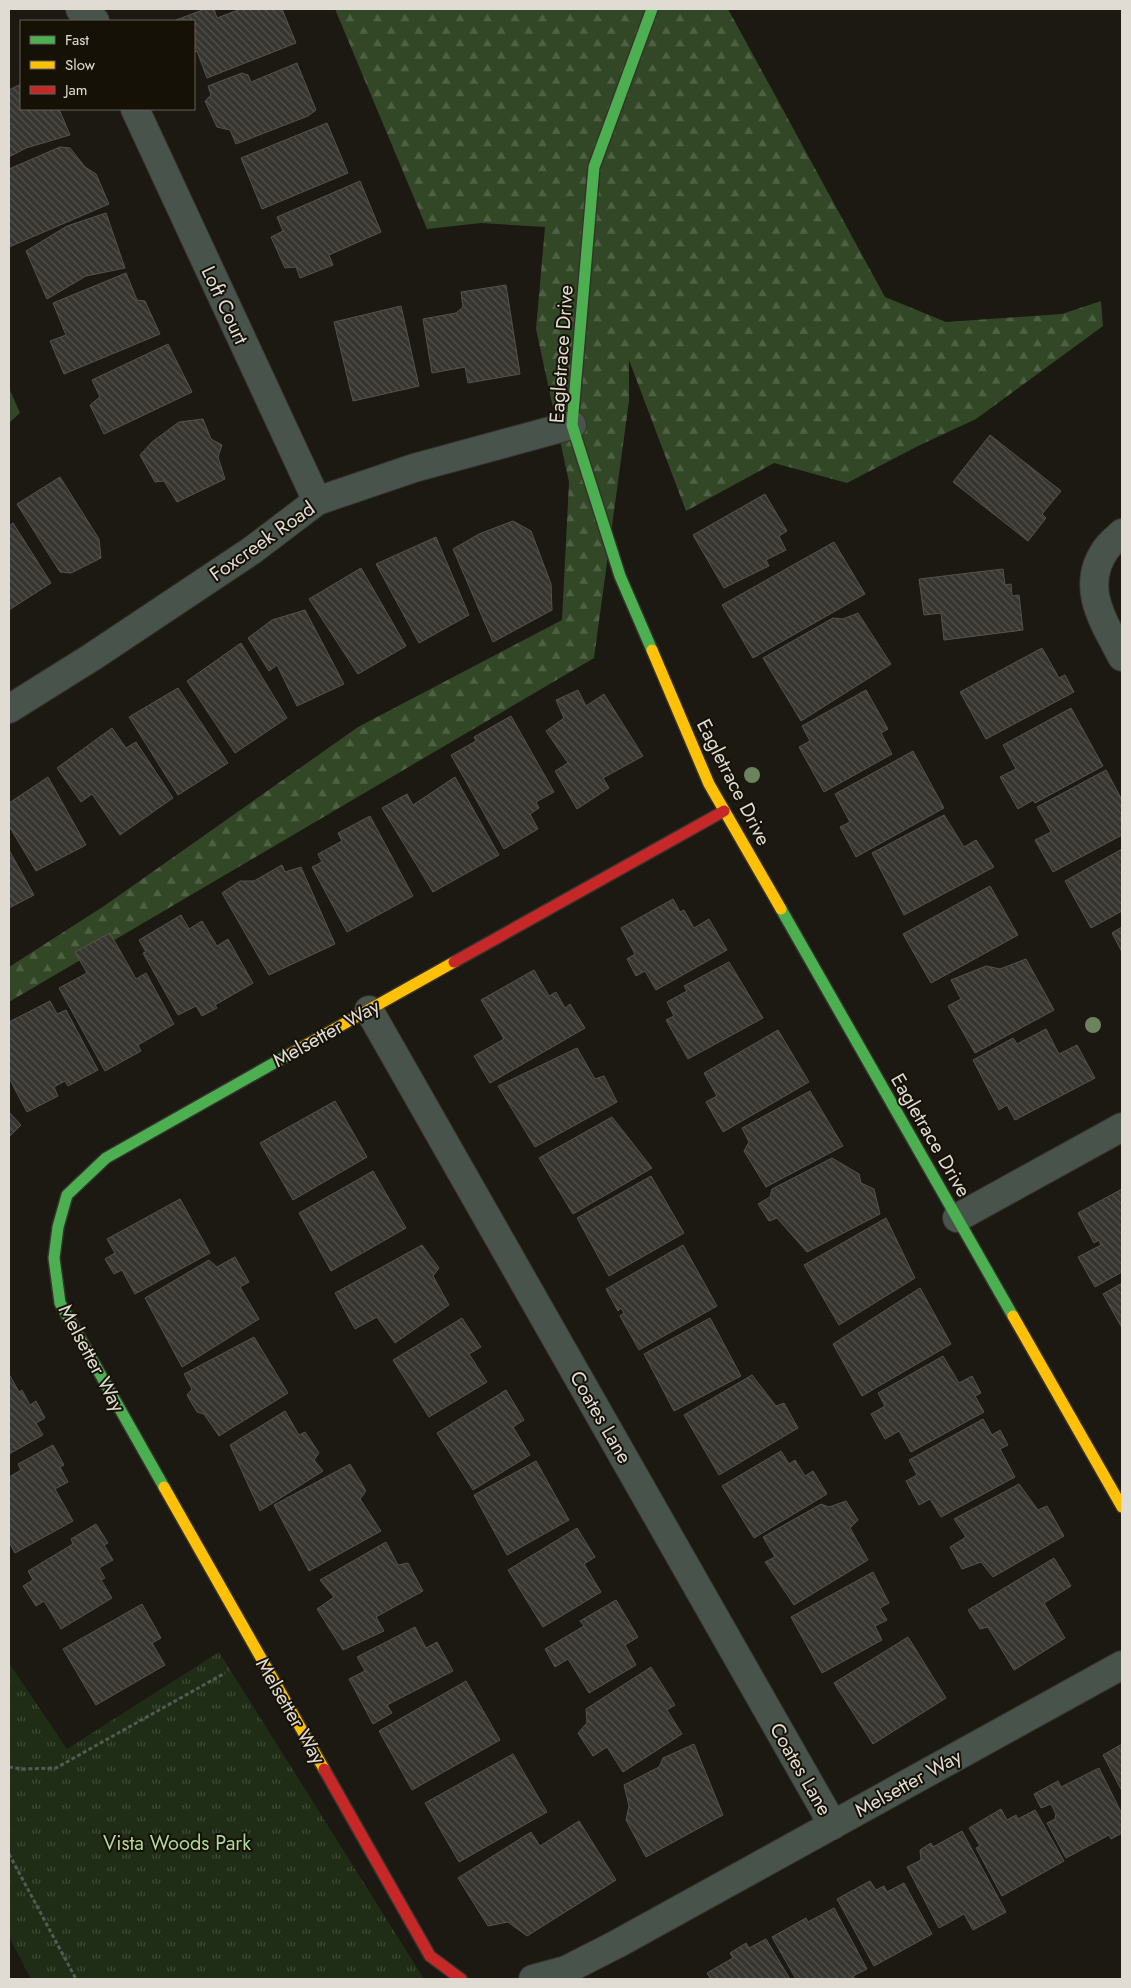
<svg xmlns="http://www.w3.org/2000/svg" width="1131" height="1988" font-family="Jost,sans-serif">
<style>
.grass{fill:url(#grass-tufts)}
.forest{fill:url(#forest-firs)}
.building{fill:url(#building-back-hatch);stroke:#55524d}
.lines{fill:none;stroke-linecap:round;stroke-linejoin:round}
.street-casing{stroke:#36332e;stroke-width:30}
.fast-casing{stroke:#36332e;stroke-width:14}
.slow-casing{stroke:#36332e;stroke-width:14}
.jam-casing{stroke:#36332e;stroke-width:14}
.path{stroke:#535a53;stroke-width:3;stroke-dasharray:4 2.5;stroke-linecap:butt}
.street{stroke:#48534b;stroke-width:28}
.fast{stroke:#4caf50;stroke-width:11}
.slow{stroke:#ffc107;stroke-width:11}
.jam{stroke:#c62828;stroke-width:11}
.tree{fill:#6c835c}
.labels{text-anchor:middle;stroke-width:4;stroke-linejoin:round;paint-order:stroke}
.street-label{font-size:20px;fill:#e0dcd4;stroke:#161106}
.park-label{font-size:20px;fill:#afd998;stroke:#161106}
</style>
<defs>
<pattern id="grass-tufts" width="24" height="20" patternUnits="userSpaceOnUse" patternTransform="scale(1.25)"><rect width="24" height="20" fill="#202d16"/><path d="M3 7l-1-3M5 7V3M7 7l1-3M15 17l-1-3M17 17v-4M19 17l1-3" fill="none" stroke="#404b37"/></pattern>
<pattern id="forest-firs" width="22" height="20" patternUnits="userSpaceOnUse" patternTransform="scale(1.25)"><rect width="22" height="20" fill="#324725"/><path d="M5 1l3.5 6h-7zM16 11l3.5 6h-7z" fill="#4f6144"/></pattern>
<pattern id="building-back-hatch" width="6" height="6" patternUnits="userSpaceOnUse" patternTransform="scale(1.25)"><rect width="6" height="6" fill="#37352f"/><path d="M-1 5l2 2M0 0l6 6M5-1l2 2" fill="none" stroke="#54524c"/></pattern>
</defs>
<rect width="100%" height="100%" fill="#1b1912"/>
<polygon class="grass" points="219,1652 424,1979 31,1979 9,1937 9,1663 67,1749"/>
<g class="forest">
<polygon points="335,9 728,9 885,297 946,322 1062,314 1101,301 1103,326 976,419 918,446 847,483 774,463 686,511 629,360 629,401 594,658 9,1002 9,967 104,906 358,727 562,620 569,482 536,329 545,227 481,223 427,229"/>
<polygon points="9,388 20,413 9,423"/>
</g>
<g class="building">
<polygon points="205,9 214,9 217,18 241,9 282,9 296,43 207,78 197,51 194,52 194,21 176,20"/>
<polygon points="297,63 316,110 308,116 236,144 230,130 217,127 205,101 211,95 208,86 242,73 248,75 251,82"/>
<polygon points="21,84 21,109 59,109 70,135 26,148 9,157 9,90"/>
<polygon points="327,123 348,173 262,209 241,158"/>
<polygon points="60,147 70,148 85,167 96,174 109,204 9,247 9,169"/>
<polygon points="360,181 381,232 329,255 333,265 300,278 296,267 285,268 271,237 283,231 277,217"/>
<polygon points="106,213 125,268 86,276 47,299 26,251 67,226"/>
<polygon points="126,273 137,300 145,301 160,334 64,374 50,341 66,335 53,303"/>
<polygon points="506,285 520,374 468,383 465,367 432,373 423,319 456,313 463,307 461,292"/>
<polygon points="401,306 419,386 353,401 334,322"/>
<polygon points="168,344 192,392 104,434 90,405 100,397 92,380"/>
<polygon points="203,419 211,439 222,445 218,457 225,479 177,502 164,481 155,482 140,455 152,442 179,422"/>
<polygon points="990,435 1061,491 1042,514 1046,518 1028,541 953,482"/>
<polygon points="60,477 99,539 101,558 71,573 60,572 17,504"/>
<polygon points="765,494 787,531 779,536 786,550 766,560 769,566 724,588 693,535"/>
<polygon points="513,521 531,531 551,584 552,610 493,642 453,549 479,534"/>
<polygon points="13,523 51,583 9,610 9,526"/>
<polygon points="436,537 469,615 419,643 376,564"/>
<polygon points="834,542 865,594 753,658 722,605"/>
<polygon points="361,568 406,646 358,674 309,599"/>
<polygon points="1003,569 1005,585 1011,584 1012,596 1019,595 1023,630 944,640 941,613 924,615 919,579"/>
<polygon points="305,610 344,684 297,706 277,665 269,671 248,638 272,620"/>
<polygon points="858,613 891,664 801,721 763,658 833,618 843,619"/>
<polygon points="241,643 287,718 235,753 187,681"/>
<polygon points="1042,648 1059,678 1065,675 1074,692 986,739 960,692"/>
<polygon points="178,688 228,763 178,795 129,717"/>
<polygon points="578,690 586,706 604,694 643,756 603,778 609,788 577,809 555,771 568,763 546,731 564,718 556,700"/>
<polygon points="866,690 888,729 881,733 892,754 824,792 799,747 810,741 802,726"/>
<polygon points="1071,708 1103,766 1035,803 1033,800 1018,809 1000,777 1016,769 1003,745"/>
<polygon points="511,716 554,792 536,802 539,808 530,814 538,829 504,849 451,755 476,741 474,737"/>
<polygon points="112,728 126,748 136,742 173,798 120,835 92,794 81,802 57,768"/>
<polygon points="913,751 944,808 856,857 840,827 850,822 835,794"/>
<polygon points="1106,770 1122,800 1122,804 1120,805 1122,810 1122,816 1120,818 1122,821 1122,835 1053,872 1035,840 1051,832 1037,807"/>
<polygon points="48,777 86,845 36,871 9,826 9,803"/>
<polygon points="455,777 499,855 433,892 382,808 407,794 413,805"/>
<polygon points="944,815 964,847 976,840 994,867 904,915 872,853"/>
<polygon points="370,816 413,896 347,932 312,867 322,862 318,854 342,841 338,833"/>
<polygon points="1122,849 1122,911 1091,928 1065,881"/>
<polygon points="9,850 34,895 9,908"/>
<polygon points="282,865 285,872 301,867 335,944 269,975 222,893 240,881 254,881"/>
<polygon points="990,886 1018,935 931,983 903,934"/>
<polygon points="673,899 680,912 684,910 694,928 709,919 727,950 656,990 645,971 636,976 627,959 635,954 621,928"/>
<polygon points="181,915 189,929 202,921 217,946 228,939 253,983 215,1005 217,1008 202,1016 196,1006 178,1015 143,953 146,952 139,940"/>
<polygon points="1122,927 1122,952 1112,933"/>
<polygon points="110,933 136,979 146,973 174,1024 138,1045 141,1051 105,1071 59,988 87,973 75,952"/>
<polygon points="1026,959 1054,1010 975,1053 948,1006 961,999 951,980 986,966 1000,969"/>
<polygon points="729,962 763,1018 688,1059 666,1020 674,1016 667,1002 687,991 684,986"/>
<polygon points="534,970 549,996 556,992 565,1008 570,1004 585,1028 490,1083 474,1056 504,1039 481,1000"/>
<polygon points="50,1001 57,1014 66,1010 98,1070 68,1086 65,1081 54,1087 58,1096 27,1112 9,1078 9,1022"/>
<polygon points="1046,1029 1059,1054 1077,1045 1095,1078 1015,1120 1007,1105 999,1110 973,1060 1013,1038 1017,1044"/>
<polygon points="778,1030 809,1082 723,1132 706,1102 717,1096 704,1073"/>
<polygon points="577,1048 595,1079 604,1076 617,1102 535,1147 498,1086"/>
<polygon points="810,1091 843,1146 766,1187 744,1151 749,1142 742,1128"/>
<polygon points="335,1101 367,1157 293,1200 260,1143"/>
<polygon points="9,1112 21,1125 9,1137"/>
<polygon points="612,1117 652,1168 573,1214 539,1158"/>
<polygon points="832,1158 859,1174 861,1183 874,1189 880,1214 807,1252 777,1218 769,1221 758,1204 770,1197 772,1189"/>
<polygon points="373,1171 406,1228 331,1271 299,1213"/>
<polygon points="651,1176 684,1233 609,1276 577,1218"/>
<polygon points="1122,1189 1122,1272 1095,1287 1078,1257 1101,1245 1099,1240 1094,1243 1078,1213"/>
<polygon points="180,1199 210,1253 135,1294 122,1270 114,1274 105,1259 115,1253 107,1239"/>
<polygon points="886,1218 915,1278 839,1325 804,1265"/>
<polygon points="422,1245 439,1268 433,1276 449,1305 395,1343 377,1317 355,1329 335,1293"/>
<polygon points="683,1245 717,1306 639,1350 620,1316 624,1313 621,1308 618,1311 606,1289"/>
<polygon points="235,1257 249,1282 240,1287 259,1319 182,1367 145,1298 209,1260 217,1267"/>
<polygon points="1122,1283 1122,1328 1103,1294"/>
<polygon points="920,1288 951,1344 862,1396 833,1344"/>
<polygon points="462,1318 481,1347 469,1354 487,1382 429,1417 393,1360"/>
<polygon points="710,1318 741,1376 674,1411 644,1354"/>
<polygon points="254,1337 288,1393 219,1436 204,1414 197,1412 187,1395 192,1389 184,1374"/>
<polygon points="943,1356 959,1383 972,1376 981,1393 975,1396 984,1412 911,1452 899,1431 885,1439 871,1414 885,1406 878,1393"/>
<polygon points="9,1374 19,1392 22,1390 30,1405 36,1401 45,1418 36,1423 43,1435 9,1454"/>
<polygon points="752,1375 776,1406 784,1403 798,1428 719,1475 684,1415"/>
<polygon points="506,1390 524,1420 513,1427 530,1455 473,1490 437,1433"/>
<polygon points="285,1411 299,1435 305,1432 319,1453 314,1460 323,1471 260,1511 230,1445"/>
<polygon points="983,1419 992,1435 1000,1430 1008,1445 1000,1449 1015,1477 941,1517 930,1499 919,1505 906,1481 917,1475 909,1460"/>
<polygon points="53,1445 64,1465 60,1467 68,1482 55,1489 73,1521 15,1553 9,1542 9,1477 21,1470 18,1464"/>
<polygon points="781,1451 789,1464 795,1460 805,1476 813,1471 827,1494 754,1538 722,1486"/>
<polygon points="536,1461 569,1520 507,1555 474,1495"/>
<polygon points="350,1464 366,1491 360,1499 381,1531 309,1571 274,1505"/>
<polygon points="1019,1484 1038,1510 1047,1506 1064,1536 993,1577 981,1562 962,1569 950,1547 966,1537 954,1519"/>
<polygon points="846,1501 858,1520 850,1528 868,1560 794,1605 765,1562 775,1557 763,1537 821,1504 829,1507"/>
<polygon points="96,1524 108,1543 104,1545 113,1560 99,1568 105,1578 101,1580 112,1598 61,1629 44,1601 36,1606 23,1586 33,1580 28,1571 73,1544 71,1539"/>
<polygon points="577,1528 595,1557 584,1564 601,1592 543,1627 508,1570"/>
<polygon points="386,1542 398,1565 408,1563 423,1591 376,1617 384,1631 343,1650 317,1609 334,1597 320,1580"/>
<polygon points="1054,1558 1071,1586 1044,1603 1065,1638 1014,1670 988,1627 980,1629 968,1610"/>
<polygon points="873,1572 889,1603 880,1608 887,1620 875,1626 882,1640 822,1673 791,1617"/>
<polygon points="616,1600 638,1637 625,1645 636,1665 589,1693 568,1659 555,1667 545,1649 584,1626 580,1621"/>
<polygon points="142,1604 161,1638 152,1643 165,1665 96,1705 63,1649"/>
<polygon points="415,1627 426,1648 437,1642 453,1671 387,1705 392,1713 373,1724 349,1679 365,1671 357,1657"/>
<polygon points="908,1637 946,1698 873,1744 834,1683"/>
<polygon points="651,1667 675,1705 667,1710 682,1734 623,1772 607,1747 593,1756 578,1733 587,1723 586,1709"/>
<polygon points="466,1681 500,1740 412,1790 379,1731"/>
<polygon points="694,1744 723,1815 646,1857 626,1820 629,1806 624,1785 659,1767 663,1758"/>
<polygon points="1122,1744 1122,1791 1103,1755"/>
<polygon points="513,1754 547,1812 459,1862 425,1803"/>
<polygon points="1099,1768 1122,1814 1122,1833 1111,1839 1109,1835 1066,1858 1047,1823 1055,1819 1056,1814 1051,1804 1041,1808 1034,1794 1058,1781 1061,1787"/>
<polygon points="1001,1809 1007,1820 1016,1815 1018,1819 1035,1810 1064,1861 1002,1896 976,1848 980,1846 969,1828"/>
<polygon points="579,1821 616,1880 527,1936 508,1922 488,1926 458,1878 531,1832 540,1846"/>
<polygon points="962,1831 1006,1912 973,1930 964,1914 939,1928 907,1867 921,1860 920,1850 931,1843 933,1847"/>
<polygon points="870,1881 876,1890 884,1886 887,1892 904,1883 932,1934 874,1966 837,1899"/>
<polygon points="834,1908 867,1969 853,1976 855,1979 796,1979 772,1937 806,1918 808,1922"/>
<polygon points="766,1939 790,1979 711,1979 707,1973 733,1958 730,1953 746,1943 749,1948"/>
</g>
<g class="lines">
<defs>
<g id="street">
<polyline points="80,9 95,21"/>
<polyline points="135,109 317,501"/>
<path d="M1122,533C1117,538 1110,543 1106,549C1079,587 1104,622 1122,657"/>
<polyline points="9,709 92,657 251,551 317,501 414,468 572,425"/>
<polyline points="369,1010 833,1825"/>
<polyline points="957,1218 1122,1127"/>
<polyline points="533,1979 566,1970 617,1944 1122,1665"/>
</g>
<g id="fast">
<polyline points="652,650 620,576 572,425 594,167 652,9"/>
<polyline points="781,909 1013,1316"/>
<polyline points="164,1487 60,1303 54,1258 58,1227 67,1195 106,1158 290,1054"/>
</g>
<g id="slow">
<polyline points="652,650 709,784 781,909"/>
<polyline points="290,1054 454,962"/>
<polyline points="1013,1316 1122,1507"/>
<polyline points="164,1487 324,1769"/>
</g>
<g id="jam">
<polyline points="454,962 724,811"/>
<polyline points="324,1769 430,1956 461,1979"/>
</g>
</defs>
<use href="#street" class="street-casing"/>
<use href="#fast" class="fast-casing"/>
<use href="#slow" class="slow-casing"/>
<use href="#jam" class="jam-casing"/>
<g class="path">
<polyline points="9,1767 23,1769 56,1768 225,1673"/>
<polyline points="9,1854 76,1979"/>
</g>
<use href="#street" class="street"/>
<use href="#fast" class="fast"/>
<use href="#slow" class="slow"/>
<use href="#jam" class="jam"/>
</g>
<g class="tree">
<circle cx="752" cy="775" r="8"/>
<circle cx="1093" cy="1025" r="8"/>
</g>
<g class="labels">
<g class="street-label">
<text transform="translate(225 305) rotate(65)" y="7">Loft Court</text>
<text transform="translate(561 354) rotate(-86)" y="7">Eagletrace Drive</text>
<text transform="translate(262 541) rotate(-35)" y="7">Foxcreek Road</text>
<text transform="translate(734 782) rotate(63)" y="7">Eagletrace Drive</text>
<text transform="translate(326 1033) rotate(-29)" y="7">Melsetter Way</text>
<text transform="translate(931 1135) rotate(60)" y="7">Eagletrace Drive</text>
<text transform="translate(92 1358) rotate(62)" y="7">Melsetter Way</text>
<text transform="translate(601 1417) rotate(60)" y="7">Coates Lane</text>
<text transform="translate(291 1711) rotate(60)" y="7">Melsetter Way</text>
<text transform="translate(801 1769) rotate(60)" y="7">Coates Lane</text>
<text transform="translate(908 1783) rotate(-29)" y="7">Melsetter Way</text>
</g>
<g class="park-label">
<text x="177" y="1850">Vista Woods Park</text>
</g>
</g>
<rect width="1131" height="1988" fill="none" stroke="#e0dcd4" stroke-width="20"/>
<rect x="20" y="20" width="175" height="90" fill="#161106" stroke="#676258"/>
<rect x="30" y="36" width="25" height="8" fill="#4caf50" stroke="#676258"/>
<text x="65" y="45" font-size="15" fill="#e0dcd4">Fast</text>
<rect x="30" y="61" width="25" height="8" fill="#ffc107" stroke="#676258"/>
<text x="65" y="70" font-size="15" fill="#e0dcd4">Slow</text>
<rect x="30" y="86" width="25" height="8" fill="#c62828" stroke="#676258"/>
<text x="65" y="95" font-size="15" fill="#e0dcd4">Jam</text>
</svg>
